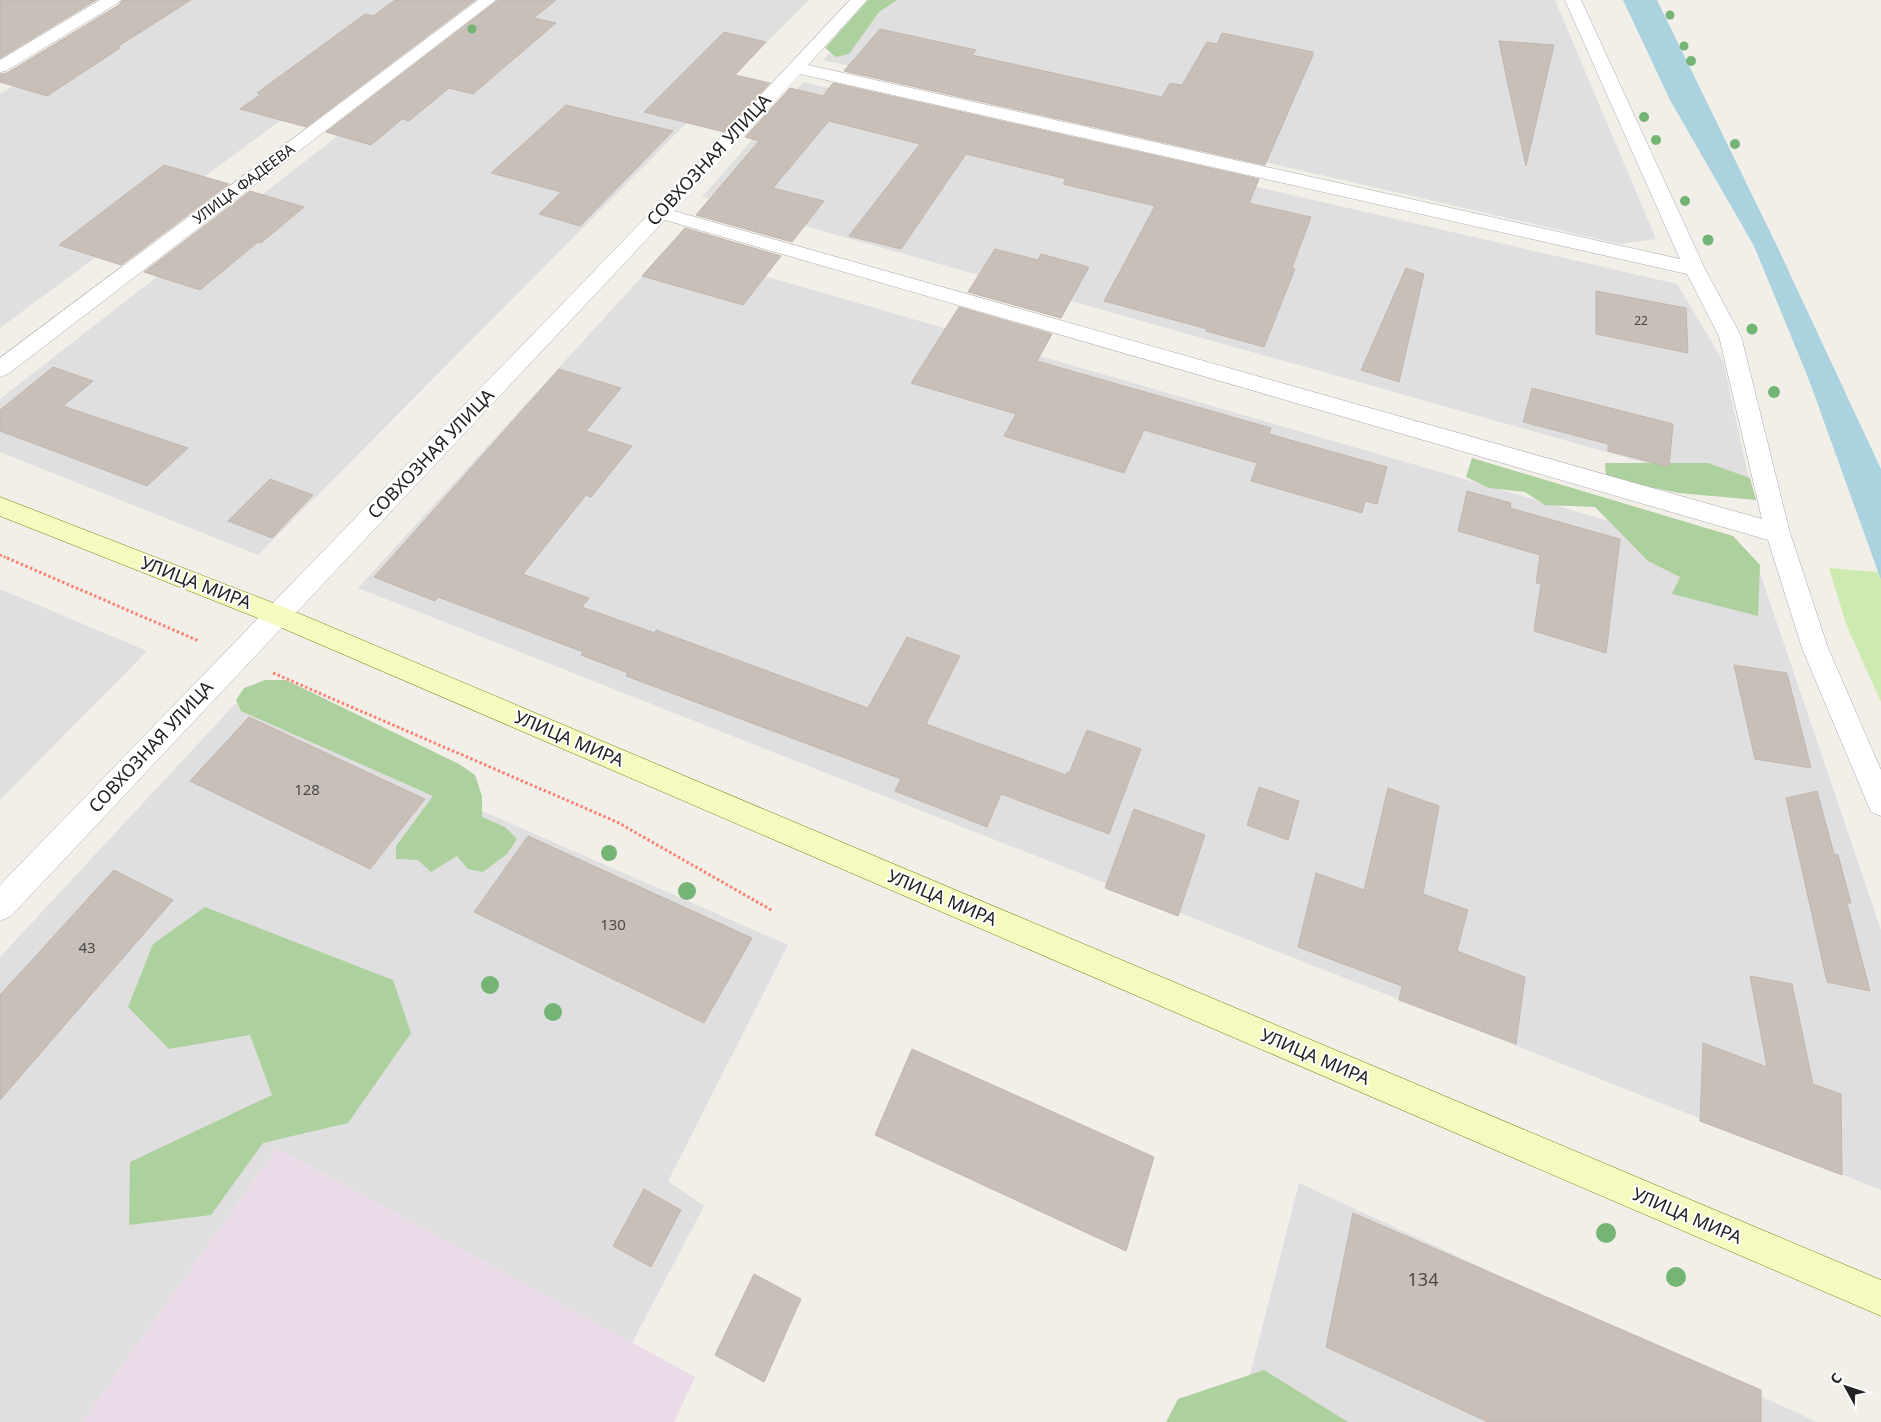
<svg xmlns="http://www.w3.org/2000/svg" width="1881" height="1422" font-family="'Noto Sans',sans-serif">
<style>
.residential{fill:#e0dfdf}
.industrial{fill:#ebdbe8}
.grass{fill:#cdebb0}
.forest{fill:#add19e}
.water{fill:#aad3df}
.building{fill:#c7bfb8;stroke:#c4b6ab}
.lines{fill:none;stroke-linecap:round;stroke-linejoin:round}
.street-casing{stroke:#a9a9a9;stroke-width:1}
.secondary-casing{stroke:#707d05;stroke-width:1}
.path-far1{stroke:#fa8072;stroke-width:2.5;stroke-dasharray:2 2;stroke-linecap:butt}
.path{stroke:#fa8072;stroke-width:3;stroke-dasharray:2.5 2.5;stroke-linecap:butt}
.street{fill:#fff;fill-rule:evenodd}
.secondary{fill:#f7fabf;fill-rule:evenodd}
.tree{fill:#74b475}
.labels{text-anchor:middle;stroke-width:4;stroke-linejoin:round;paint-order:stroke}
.far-number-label{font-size:12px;fill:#4b4948}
.far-street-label{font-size:15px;fill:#222;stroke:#fff}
.number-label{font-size:15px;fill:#4b4948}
.street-label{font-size:18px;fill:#222;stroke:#fff}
.near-number-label{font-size:18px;fill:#4b4948}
</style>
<rect width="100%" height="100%" fill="#f2efe9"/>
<g class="residential">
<polygon points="153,0 443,0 0,328 0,94"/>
<polygon points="512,0 809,0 258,555 0,452 0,399"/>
<polygon points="879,0 1555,0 1656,239 1620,244 823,60"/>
<polygon points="803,82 1677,284 1723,361 1752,493 702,197"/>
<polygon points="668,248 1757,564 1881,930 1881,1190 358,588"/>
<polygon points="0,589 147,651 0,800"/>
<polygon points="236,703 788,945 668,1181 704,1206 632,1343 277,1148 82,1422 0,1422 0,957"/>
<polygon points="1299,1183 1817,1422 1238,1422"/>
</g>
<polygon class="industrial" points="277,1148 695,1377 674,1422 82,1422"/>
<polygon class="grass" points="1829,568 1878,572 1881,580 1881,702 1846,624"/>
<g class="forest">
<polygon points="868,0 897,0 879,12 849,54 836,57 825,48"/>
<polygon points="1472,458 1733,536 1760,565 1758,616 1672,594 1680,577 1648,561 1595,507 1545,505 1525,492 1489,488 1466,477"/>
<polygon points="1605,463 1708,463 1750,478 1756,500 1679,493 1606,478"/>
<polygon points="265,680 286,680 459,764 475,775 482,796 482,817 505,827 517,839 507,854 483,872 468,869 457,856 431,872 418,860 396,859 396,846 433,796 241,711 236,700 244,688"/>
<polygon points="205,907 393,980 411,1033 348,1123 263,1143 211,1215 129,1225 130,1162 272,1095 250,1035 169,1049 128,1007 153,944"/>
<polygon points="1264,1370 1348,1422 1166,1422 1178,1399"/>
</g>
<polygon class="water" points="1623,0 1657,0 1659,4 1776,244 1881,469 1881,580 1809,380 1754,246 1670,100"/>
<g class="building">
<polygon points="0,0 96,0 0,58"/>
<polygon points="122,0 191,0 117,47 120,48 47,96 0,82 0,74 7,73 119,5"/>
<polygon points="395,0 475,0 306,127 240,109 261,94 257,93 365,14 373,16"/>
<polygon points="498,0 556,0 534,18 556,23 473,94 449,88 409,121 402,119 371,145 326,132"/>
<polygon points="880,29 976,50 972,55 1162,97 1170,83 1182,85 1207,42 1217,44 1222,33 1313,52 1313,55 1265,165 844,71"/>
<polygon points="724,32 766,42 735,75 770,83 724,132 644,112"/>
<polygon points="1499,41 1554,45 1526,166 1507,80"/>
<polygon points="833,83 1259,179 1249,203 1311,217 1292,268 1295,269 1264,347 1206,331 1207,329 1104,301 1155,206 1063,184 1066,179 966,154 901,249 849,236 920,144 829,121 773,188 824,201 792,242 696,215 759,141 745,137 790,88 823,96"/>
<polygon points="566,105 673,131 580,226 539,214 561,192 491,173"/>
<polygon points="164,165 229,184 121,265 59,245"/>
<polygon points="250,191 304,207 261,243 258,242 200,290 144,272"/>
<polygon points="685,228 781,256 743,305 642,276"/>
<polygon points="995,249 1038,260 1041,254 1089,267 1061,318 968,292"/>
<polygon points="1406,268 1424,274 1399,382 1361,370"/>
<polygon points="1596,291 1686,308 1688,353 1596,334"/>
<polygon points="959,307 1052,334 1037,361 1271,428 1269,434 1387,467 1377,504 1365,501 1362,513 1251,481 1257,463 1144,430 1124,473 1004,436 1016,414 911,383"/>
<polygon points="53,367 93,381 63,406 188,448 147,486 0,431 0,410"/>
<polygon points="559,369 621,388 586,431 632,446 591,497 586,495 523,574 589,598 582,607 655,633 656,630 868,708 907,637 960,656 926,724 1066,775 1067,772 1069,773 1087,730 1141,749 1109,834 1001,794 987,827 895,791 901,779 626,676 628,673 581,655 583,652 438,597 435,601 374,577"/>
<polygon points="1532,388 1673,424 1669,467 1608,451 1608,444 1523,422"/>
<polygon points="270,479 313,495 272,538 228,521"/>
<polygon points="1467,491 1511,503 1510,508 1620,539 1606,653 1534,631 1541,584 1536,583 1540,555 1458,531"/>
<polygon points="1734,665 1787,673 1811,768 1755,759"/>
<polygon points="249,717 425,799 370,869 190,781"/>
<polygon points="1259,787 1299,801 1288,840 1247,825"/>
<polygon points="1388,788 1439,806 1423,894 1468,910 1457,951 1525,977 1516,1044 1399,1000 1402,986 1298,947 1316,873 1364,890"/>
<polygon points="1817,791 1834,854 1838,855 1851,903 1847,903 1870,991 1827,982 1786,798"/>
<polygon points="1134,809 1205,835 1178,916 1105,888"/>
<polygon points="528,836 752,938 704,1023 474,912"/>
<polygon points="114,870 173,900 0,1100 0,995"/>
<polygon points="1750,976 1792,984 1813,1084 1841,1094 1842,1175 1700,1121 1703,1043 1767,1067"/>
<polygon points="912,1049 1154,1157 1126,1251 875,1135"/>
<polygon points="644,1189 681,1210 651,1267 613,1246"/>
<polygon points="1353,1213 1761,1390 1761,1422 1488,1422 1326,1347"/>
<polygon points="754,1274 801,1299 764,1382 715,1355"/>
</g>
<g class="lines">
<defs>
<g id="street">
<polygon points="100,0 120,0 118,3 6,71 0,72 0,60"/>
<polygon points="478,0 496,0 8,374 0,377 0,358"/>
<path d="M850,0H867L808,65L1680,259L1565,0H1581L1705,269L1741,336L1790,533L1828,648L1881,770V816L1871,812L1802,648L1768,540L665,220L11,916L0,921V885L654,209ZM800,74L1687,274L1719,336L1762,519L674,211Z"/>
</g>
<polygon id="secondary" points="0,497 286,608 1881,1280 1881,1316 268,622 0,516"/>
</defs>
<use href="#street" class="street-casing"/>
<use href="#secondary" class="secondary-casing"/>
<polyline class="path-far1" points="0,555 10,559"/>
<g class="path">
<polyline points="7,558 199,641"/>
<polyline points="273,673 617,822 773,911"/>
</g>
<use href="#street" class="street"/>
<use href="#secondary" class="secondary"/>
</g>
<g class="tree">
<circle cx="1670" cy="15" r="4.5"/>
<circle cx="472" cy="29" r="4.5"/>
<circle cx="1684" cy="46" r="4.5"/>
<circle cx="1691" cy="61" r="5"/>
<circle cx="1644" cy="117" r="5"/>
<circle cx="1656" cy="140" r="5"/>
<circle cx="1735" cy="144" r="5"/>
<circle cx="1685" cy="201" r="5"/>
<circle cx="1708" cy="240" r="5.5"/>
<circle cx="1752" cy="329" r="5.5"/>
<circle cx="1774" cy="392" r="6"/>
<circle cx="609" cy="853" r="8"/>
<circle cx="687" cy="891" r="9"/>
<circle cx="490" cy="985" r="9"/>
<circle cx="553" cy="1012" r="9"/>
<circle cx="1606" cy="1233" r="10"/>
<circle cx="1676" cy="1277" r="10"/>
</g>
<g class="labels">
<g class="far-number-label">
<text x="1641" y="325">22</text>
</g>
<g class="far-street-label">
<text transform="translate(244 184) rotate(-37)" y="5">УЛИЦА ФАДЕЕВА</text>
</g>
<g class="number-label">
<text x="307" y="795">128</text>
<text x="613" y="930">130</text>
<text x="87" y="953">43</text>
</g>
<g class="street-label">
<text transform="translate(709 160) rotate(-47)" y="6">СОВХОЗНАЯ УЛИЦА</text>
<text transform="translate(431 454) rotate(-46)" y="6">СОВХОЗНАЯ УЛИЦА</text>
<text transform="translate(196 583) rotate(21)" y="6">УЛИЦА МИРА</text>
<text transform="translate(569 739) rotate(23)" y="6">УЛИЦА МИРА</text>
<text transform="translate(151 747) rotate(-47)" y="6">СОВХОЗНАЯ УЛИЦА</text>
<text transform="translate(942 898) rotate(23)" y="6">УЛИЦА МИРА</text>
<text transform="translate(1315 1057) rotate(23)" y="6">УЛИЦА МИРА</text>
<text transform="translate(1687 1216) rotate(23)" y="6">УЛИЦА МИРА</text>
</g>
<g class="near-number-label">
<text x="1423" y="1286">134</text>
</g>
</g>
<g transform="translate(1846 1387) rotate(310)" stroke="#ffffff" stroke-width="4" paint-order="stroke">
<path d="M0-4L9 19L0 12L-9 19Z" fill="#222222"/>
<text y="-8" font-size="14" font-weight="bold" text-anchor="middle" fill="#222222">С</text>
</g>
</svg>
